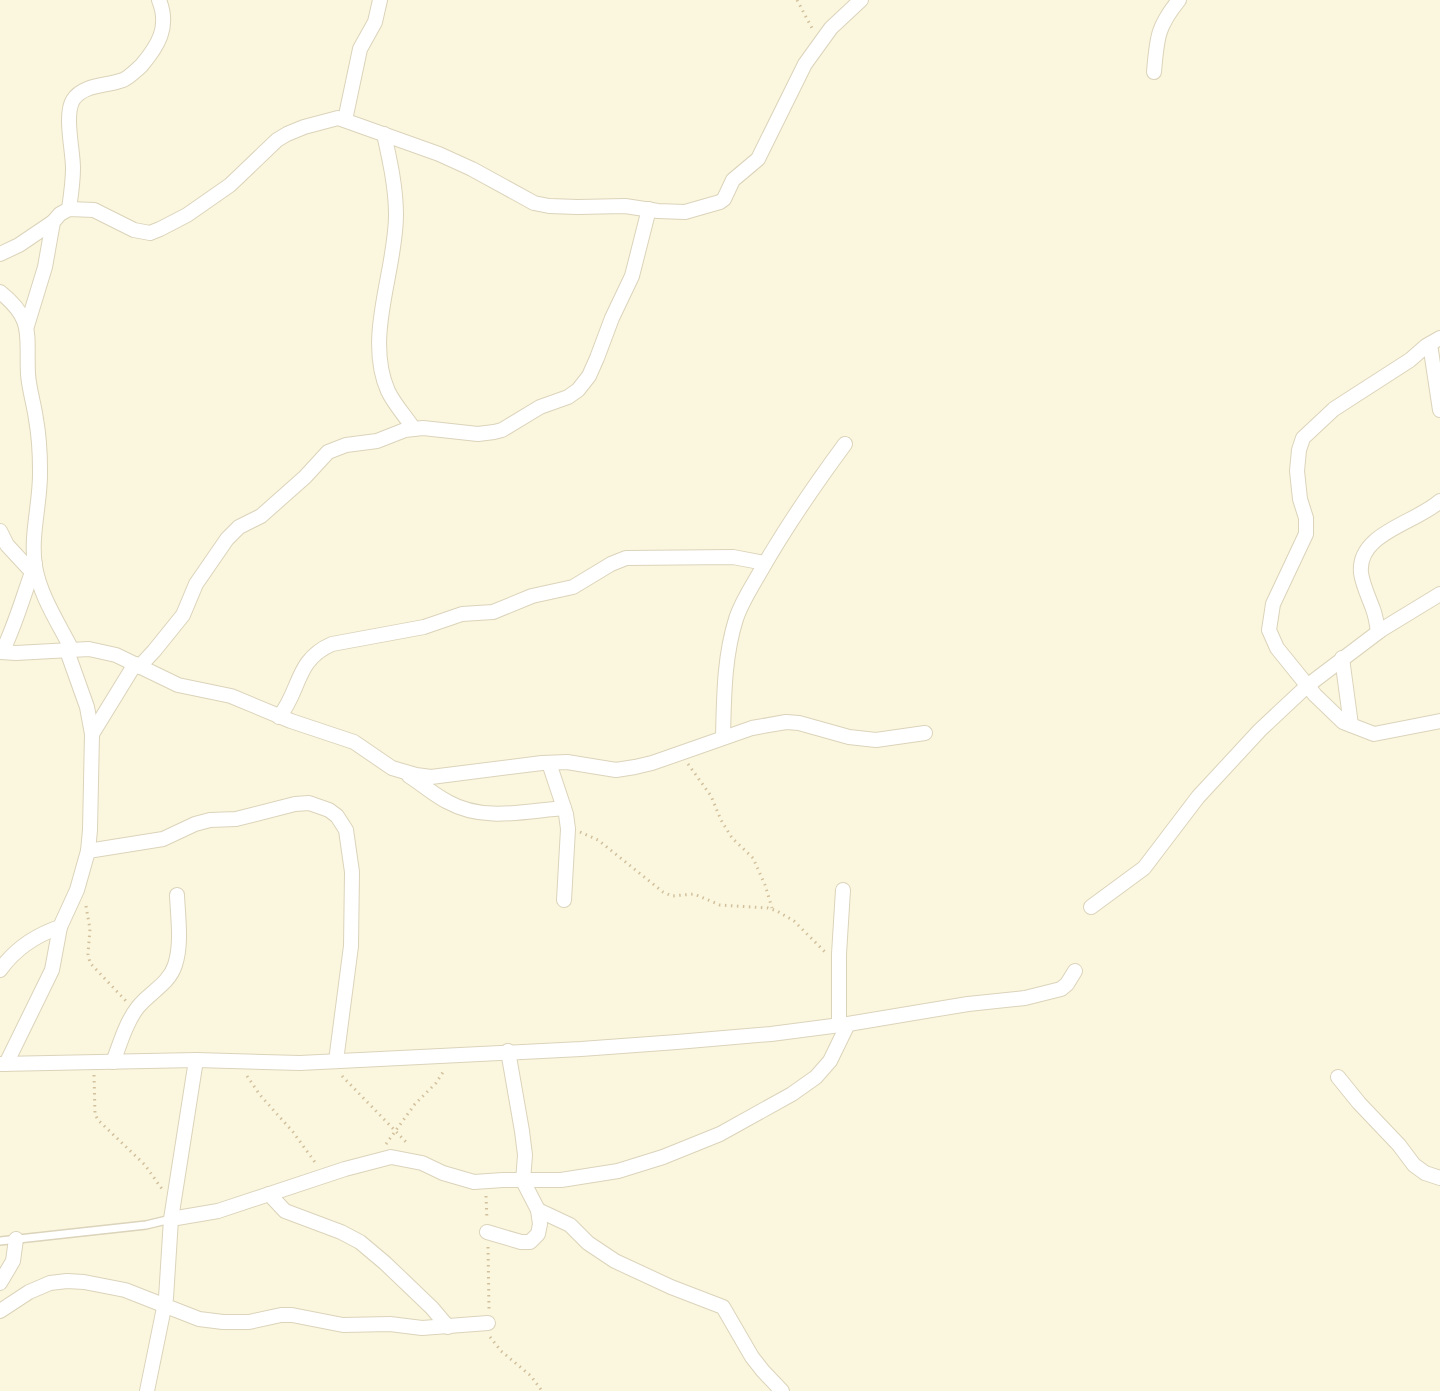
<svg xmlns="http://www.w3.org/2000/svg" width="1440" height="1391" font-family="Raleway,sans-serif">
<style>
.lines{fill:none;stroke-linecap:round;stroke-linejoin:round}
.lane-casing{stroke:#dbd3ba;stroke-width:10}
.street-casing{stroke:#dbd3ba;stroke-width:16}
.path{stroke:#d2c09c;stroke-width:3;stroke-dasharray:1.5 4.5;stroke-linecap:butt}
.lane{stroke:#fff;stroke-width:7}
.street{stroke:#fff;stroke-width:14}
</style>
<rect width="100%" height="100%" fill="#fbf7df"/>
<g class="lines">
<defs>
<polyline id="lane" points="0,1241 146,1225 171,1219"/>
<g id="street">
<path d="M1154,72C1157,38 1157,27 1179,0"/>
<polyline points="345,120 360,49 375,22 380,0"/>
<path d="M384,134C390,161 396,188 396,215C396,271 364,337 388,391C394,404 406,417 414,429"/>
<path d="M69,209C71,195 73,182 73,168C73,150 64,115 73,100C83,84 108,86 123,80C130,77 135,71 141,66C158,46 170,27 159,0"/>
<polyline points="0,254 19,245 53,222"/>
<path d="M0,292C35,320 26,335 28,374C29,389 34,404 36,419C39,436 40,453 40,470C41,501 30,535 35,566C40,596 59,624 72,650"/>
<polyline points="27,326 45,267 53,222 60,214 69,209 94,210 134,230 150,233 160,229 187,215 230,185 277,140 287,134 304,127 338,118 439,154 472,169 534,203 549,206 578,207 625,206 658,211 685,212 720,202 724,199 733,180 758,159 805,64 831,28 861,0"/>
<polyline points="1440,338 1426,346 1410,360 1334,409 1303,438 1299,450 1297,471 1300,499 1306,518 1306,534 1273,604 1269,630 1277,648 1315,695 1343,722 1374,734 1440,721"/>
<polyline points="1430,344 1440,410"/>
<polyline points="0,531 7,545 32,572"/>
<path d="M1378,632C1377,625 1376,617 1373,609C1369,598 1363,586 1361,573C1357,533 1416,523 1440,501"/>
<polyline points="0,652 16,653 89,649 116,655 178,685 231,696 291,721 354,742 392,768 416,775 431,777 542,763 567,762 616,770 635,767 652,763 752,728 786,722 799,723 849,737 876,740 925,733"/>
<path d="M2,652C16,624 24,593 35,564"/>
<polyline points="1342,658 1351,725"/>
<polyline points="139,667 154,651 183,615 196,584 227,539 239,527 261,516 305,477 328,452 346,445 377,441 405,430 423,428 478,434 494,432 502,430 540,407 568,397 578,390 589,376 597,358 612,318 632,276 649,209"/>
<path d="M279,717C301,690 295,660 332,644L424,627L462,614L493,612L532,596L573,587L611,564L626,558L733,557L765,563"/>
<polyline points="92,734 135,664"/>
<path d="M723,737C724,697 724,657 736,619C741,603 751,588 759,574C785,528 814,486 845,444"/>
<polyline points="549,763 566,814 568,829 564,900"/>
<path d="M409,776C422,784 434,795 448,802C484,822 525,811 564,808"/>
<polyline points="88,851 163,839 195,824 210,820 236,819 295,804 309,803 329,810 337,816 346,830 352,872 351,946 336,1061"/>
<polyline points="1091,907 1144,868 1198,797 1260,730 1307,686 1381,630 1440,594"/>
<path d="M0,970C15,949 36,935 60,927"/>
<polyline points="839,1025 839,954 843,890"/>
<path d="M113,1062C120,1044 126,1022 138,1007C150,992 169,984 175,965C182,944 178,918 177,895"/>
<polyline points="0,1064 196,1060 300,1063 581,1049 677,1042 771,1034 848,1024 968,1004 1025,998 1061,989 1067,984 1075,971"/>
<polyline points="6,1064 52,970 60,927 77,890 88,851 90,830 92,734 87,707 67,651"/>
<polyline points="1338,1077 1359,1103 1399,1145 1414,1165 1425,1173 1440,1178"/>
<polyline points="269,1194 285,1211 341,1232 360,1242 385,1263 432,1308 448,1327"/>
<polyline points="538,1210 570,1225 588,1243 615,1261 671,1287 723,1307 752,1357 763,1371 782,1391"/>
<polyline points="171,1219 218,1211 345,1169 391,1157 422,1163 443,1173 474,1182 503,1180 561,1180 618,1171 663,1157 720,1134 792,1094 816,1077 830,1061 848,1024"/>
<polyline points="487,1232 521,1242 530,1242 538,1234 540,1224 538,1210 523,1181 525,1155 522,1131 508,1051"/>
<polyline points="0,1283 13,1261 16,1239"/>
<polyline points="0,1311 29,1292 50,1283 67,1281 84,1282 125,1290 199,1319 223,1322 249,1322 281,1315 292,1315 343,1325 390,1324 422,1328 488,1323"/>
<polyline points="147,1391 166,1298 171,1219 196,1060"/>
</g>
</defs>
<use href="#lane" class="lane-casing"/>
<use href="#street" class="street-casing"/>
<g class="path">
<polyline points="797,0 813,30"/>
<polyline points="688,764 711,796 721,820 732,838 753,858 765,885 772,908"/>
<polyline points="580,832 598,840 663,892 672,896 694,894 720,905 768,908 777,911 794,921 825,952"/>
<polyline points="86,906 90,929 88,954 90,963 126,1001"/>
<polyline points="94,1075 95,1114 98,1120 145,1165 162,1189"/>
<polyline points="247,1076 260,1095 293,1132 317,1165"/>
<polyline points="342,1076 408,1144"/>
<polyline points="386,1144 415,1104 436,1083 445,1069"/>
<polyline points="486,1196 487,1220"/>
<polyline points="488,1247 489,1309"/>
<polyline points="490,1337 501,1351 531,1376 542,1391"/>
</g>
<use href="#lane" class="lane"/>
<use href="#street" class="street"/>
</g>
</svg>
